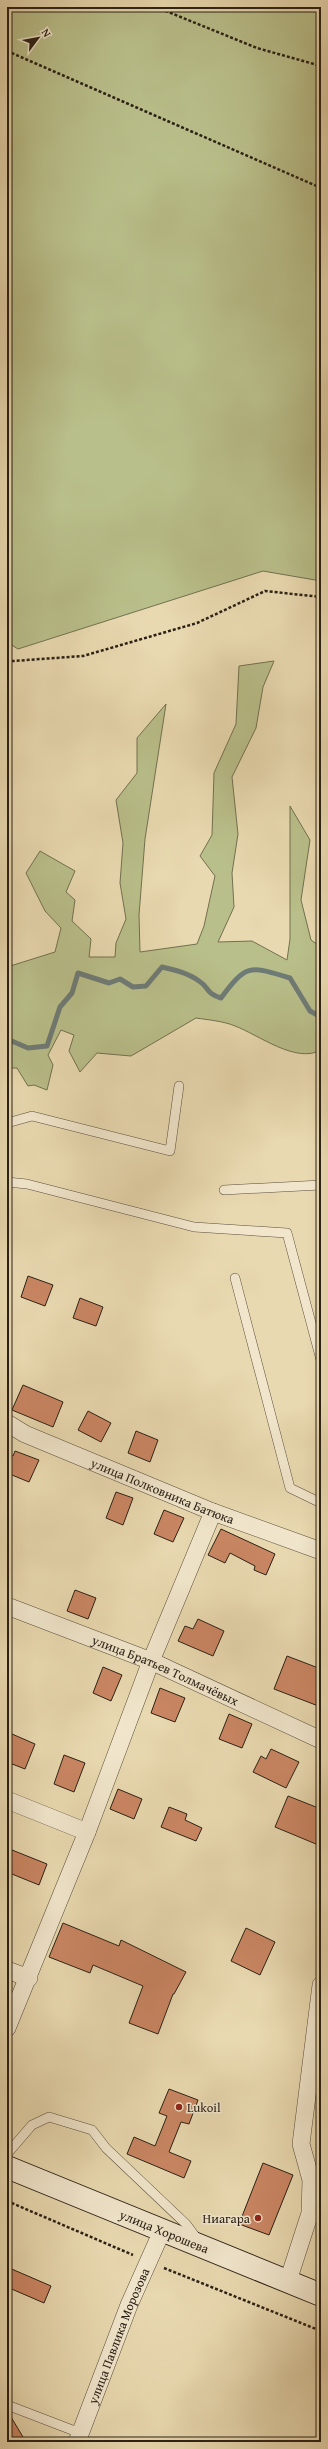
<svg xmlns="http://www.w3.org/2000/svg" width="328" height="2449" font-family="'Gentium Book Plus',serif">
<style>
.green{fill:#b9bf8a;stroke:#727050}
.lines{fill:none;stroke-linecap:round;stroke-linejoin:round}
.stream{stroke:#6e7b76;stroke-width:5}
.building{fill:#ca8663;stroke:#2a2016}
.lane-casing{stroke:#5a4e3c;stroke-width:10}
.street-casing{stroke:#5a4e3c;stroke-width:18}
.secondary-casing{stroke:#2a2016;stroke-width:24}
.path{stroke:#2a2016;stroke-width:2.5;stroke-dasharray:3 2;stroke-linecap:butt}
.lane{stroke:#f1e6cc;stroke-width:9}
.street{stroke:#f1e6cc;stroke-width:17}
.secondary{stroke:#f1e6cc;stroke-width:22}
.poi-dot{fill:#8f2418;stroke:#f1e6cc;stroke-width:1.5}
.labels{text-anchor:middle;stroke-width:3;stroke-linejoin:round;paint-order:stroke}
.street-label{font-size:13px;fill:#2a2016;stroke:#f1e6cc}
.poi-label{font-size:13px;fill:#2a2016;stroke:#f1e6cc;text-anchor:start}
</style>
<rect width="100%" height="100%" fill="#e9d9b0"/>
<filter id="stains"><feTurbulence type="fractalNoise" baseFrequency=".005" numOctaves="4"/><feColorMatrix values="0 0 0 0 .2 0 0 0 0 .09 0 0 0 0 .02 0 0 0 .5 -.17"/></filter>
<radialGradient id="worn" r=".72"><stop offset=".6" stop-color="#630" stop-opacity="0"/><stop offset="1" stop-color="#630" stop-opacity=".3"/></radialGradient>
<g class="green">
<polygon points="7,7 321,7 321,581 263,571 18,649 7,642"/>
<path d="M274,661L263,687L256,728L232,777L238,834L232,873L234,907L218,942L252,941L287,960L290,939V806L310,840L301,900L311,940L321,947V1050C296,1064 259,1035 235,1026C223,1021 209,1020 196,1018L131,1056L97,1053L80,1072L69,1051L74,1035L61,1030L48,1055L53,1065L47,1090L34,1085L28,1086L17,1068H7V967L55,952L61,928L45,911L26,873L40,851L75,871L66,892L75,900L72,921L91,939L89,957H115L116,943L126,919L120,883L123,843L116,800L137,773V738L166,704L145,839L139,915L140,952L197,944L204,926L215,876L200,856L212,835L214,773L236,724L239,666Z"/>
</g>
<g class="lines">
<path class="stream" d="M7,1039L28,1048L47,1046L60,1007L72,993L78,973L109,983L120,979L133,987L146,986L162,967C175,970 188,973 199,981C210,988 205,993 221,998C247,963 250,966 290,978L310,1011L321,1017"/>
</g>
<g class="building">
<polygon points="28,1276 53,1285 45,1306 21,1297"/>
<polygon points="80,1298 103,1307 96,1326 73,1318"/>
<polygon points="23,1385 63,1402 53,1427 12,1410"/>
<polygon points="88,1411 111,1423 101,1442 78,1430"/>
<polygon points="136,1431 158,1440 150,1462 128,1453"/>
<polygon points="15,1451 39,1460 29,1482 7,1473 7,1454 13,1456"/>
<polygon points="116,1492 133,1498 123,1525 106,1518"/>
<polygon points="164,1510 184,1518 173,1542 154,1534"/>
<polygon points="221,1529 275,1554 266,1575 254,1570 255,1566 230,1553 225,1563 208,1555"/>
<polygon points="75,1590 96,1598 88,1619 67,1611"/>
<polygon points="198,1619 224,1631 213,1656 178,1641 185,1626 193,1629"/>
<polygon points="287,1656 321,1669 321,1707 274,1689"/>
<polygon points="103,1667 122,1675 111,1701 93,1693"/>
<polygon points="160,1688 185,1698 175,1722 151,1713"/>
<polygon points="229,1714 252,1724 242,1748 219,1739"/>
<polygon points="12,1734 35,1744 25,1769 7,1762 7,1748"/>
<polygon points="271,1749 299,1762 286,1788 253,1772 261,1756 266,1759"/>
<polygon points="64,1755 85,1763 74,1792 54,1784"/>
<polygon points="118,1789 142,1799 134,1819 110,1809"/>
<polygon points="288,1796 321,1809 321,1832 316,1844 275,1827"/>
<polygon points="169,1807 187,1814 185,1820 202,1828 196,1841 161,1827"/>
<polygon points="7,1848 47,1864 39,1885 7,1872"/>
<polygon points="63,1923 119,1946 121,1940 186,1972 174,1994 173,1994 158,2034 129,2023 143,1986 93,1965 90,1973 49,1957"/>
<polygon points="246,1928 275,1942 260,1975 231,1961"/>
<polygon points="169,2089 198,2100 189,2124 181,2122 169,2152 191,2161 184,2178 127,2154 134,2137 155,2146 167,2116 159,2113"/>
<polygon points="263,2163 293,2175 269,2235 239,2224"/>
<polygon points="7,2267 51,2286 44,2303 7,2287"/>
<polygon points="7,2411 8,2412 26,2442 7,2442"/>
</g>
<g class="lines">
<defs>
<g id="lane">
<polyline points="7,1123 32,1116 170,1151 179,1086"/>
<polyline points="7,1182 27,1184 194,1227 287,1233 321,1360"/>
<polyline points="224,1190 321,1185"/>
<polyline points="235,1278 290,1488 321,1503"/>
<polyline points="7,2154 32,2125 49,2117 92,2130 106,2148 186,2224 197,2239"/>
<polyline points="7,2405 80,2433"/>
</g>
<g id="street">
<path id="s1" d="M7,1423L25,1434L213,1512L321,1551"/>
<path id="s2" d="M7,1606L151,1661L321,1740"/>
<polyline points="7,1800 87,1832"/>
<polyline points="7,1970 29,1978"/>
<polyline points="7,2028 87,1832 151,1661 213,1512"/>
<polyline points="288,2281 310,2213 311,2180 301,2144 321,1985"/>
<path id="s3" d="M77,2442L129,2305L162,2231"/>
</g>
<g id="secondary">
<path id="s4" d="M7,2167L321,2295"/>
</g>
</defs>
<use href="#lane" class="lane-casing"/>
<use href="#street" class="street-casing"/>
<use href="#secondary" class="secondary-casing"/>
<g class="path">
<polyline points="156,7 257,48 321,66"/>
<polyline points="7,51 321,188"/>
<polyline points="7,659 13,661 83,656 197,623 265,591 321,597"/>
<polyline points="7,2201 133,2255"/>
<polyline points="164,2268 321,2331"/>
</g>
<use href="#lane" class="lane"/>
<use href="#street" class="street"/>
<use href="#secondary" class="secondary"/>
</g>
<g class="poi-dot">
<circle cx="179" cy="2107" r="4"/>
<circle cx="258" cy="2218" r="4"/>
</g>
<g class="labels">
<g class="street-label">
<text dy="5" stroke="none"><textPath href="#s1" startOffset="170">улица Полковника Батюка</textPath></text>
<text dy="5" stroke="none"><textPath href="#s2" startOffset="171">улица Братьев Толмачёвых</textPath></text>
<text dy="5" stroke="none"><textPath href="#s4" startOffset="170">улица Хорошева</textPath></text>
<text dy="5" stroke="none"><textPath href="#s3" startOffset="114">улица Павлика Морозова</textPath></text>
</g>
<g class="poi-label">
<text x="187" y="2112">Lukoil</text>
<text x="250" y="2223" text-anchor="end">Ниагара</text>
</g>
</g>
<rect width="328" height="2449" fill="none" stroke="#e9d9b0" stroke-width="24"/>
<rect x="8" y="8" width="312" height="2433" fill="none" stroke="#2a2016" stroke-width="2"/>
<rect x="12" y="12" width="304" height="2425" fill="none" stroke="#2a2016"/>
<g transform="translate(38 38) rotate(58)" stroke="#f1e6cc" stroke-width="3" paint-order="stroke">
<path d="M0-3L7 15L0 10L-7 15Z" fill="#2a2016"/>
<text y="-6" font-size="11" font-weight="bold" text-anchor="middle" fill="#2a2016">N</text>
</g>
<rect width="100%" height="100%" filter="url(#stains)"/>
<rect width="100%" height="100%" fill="url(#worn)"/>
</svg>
